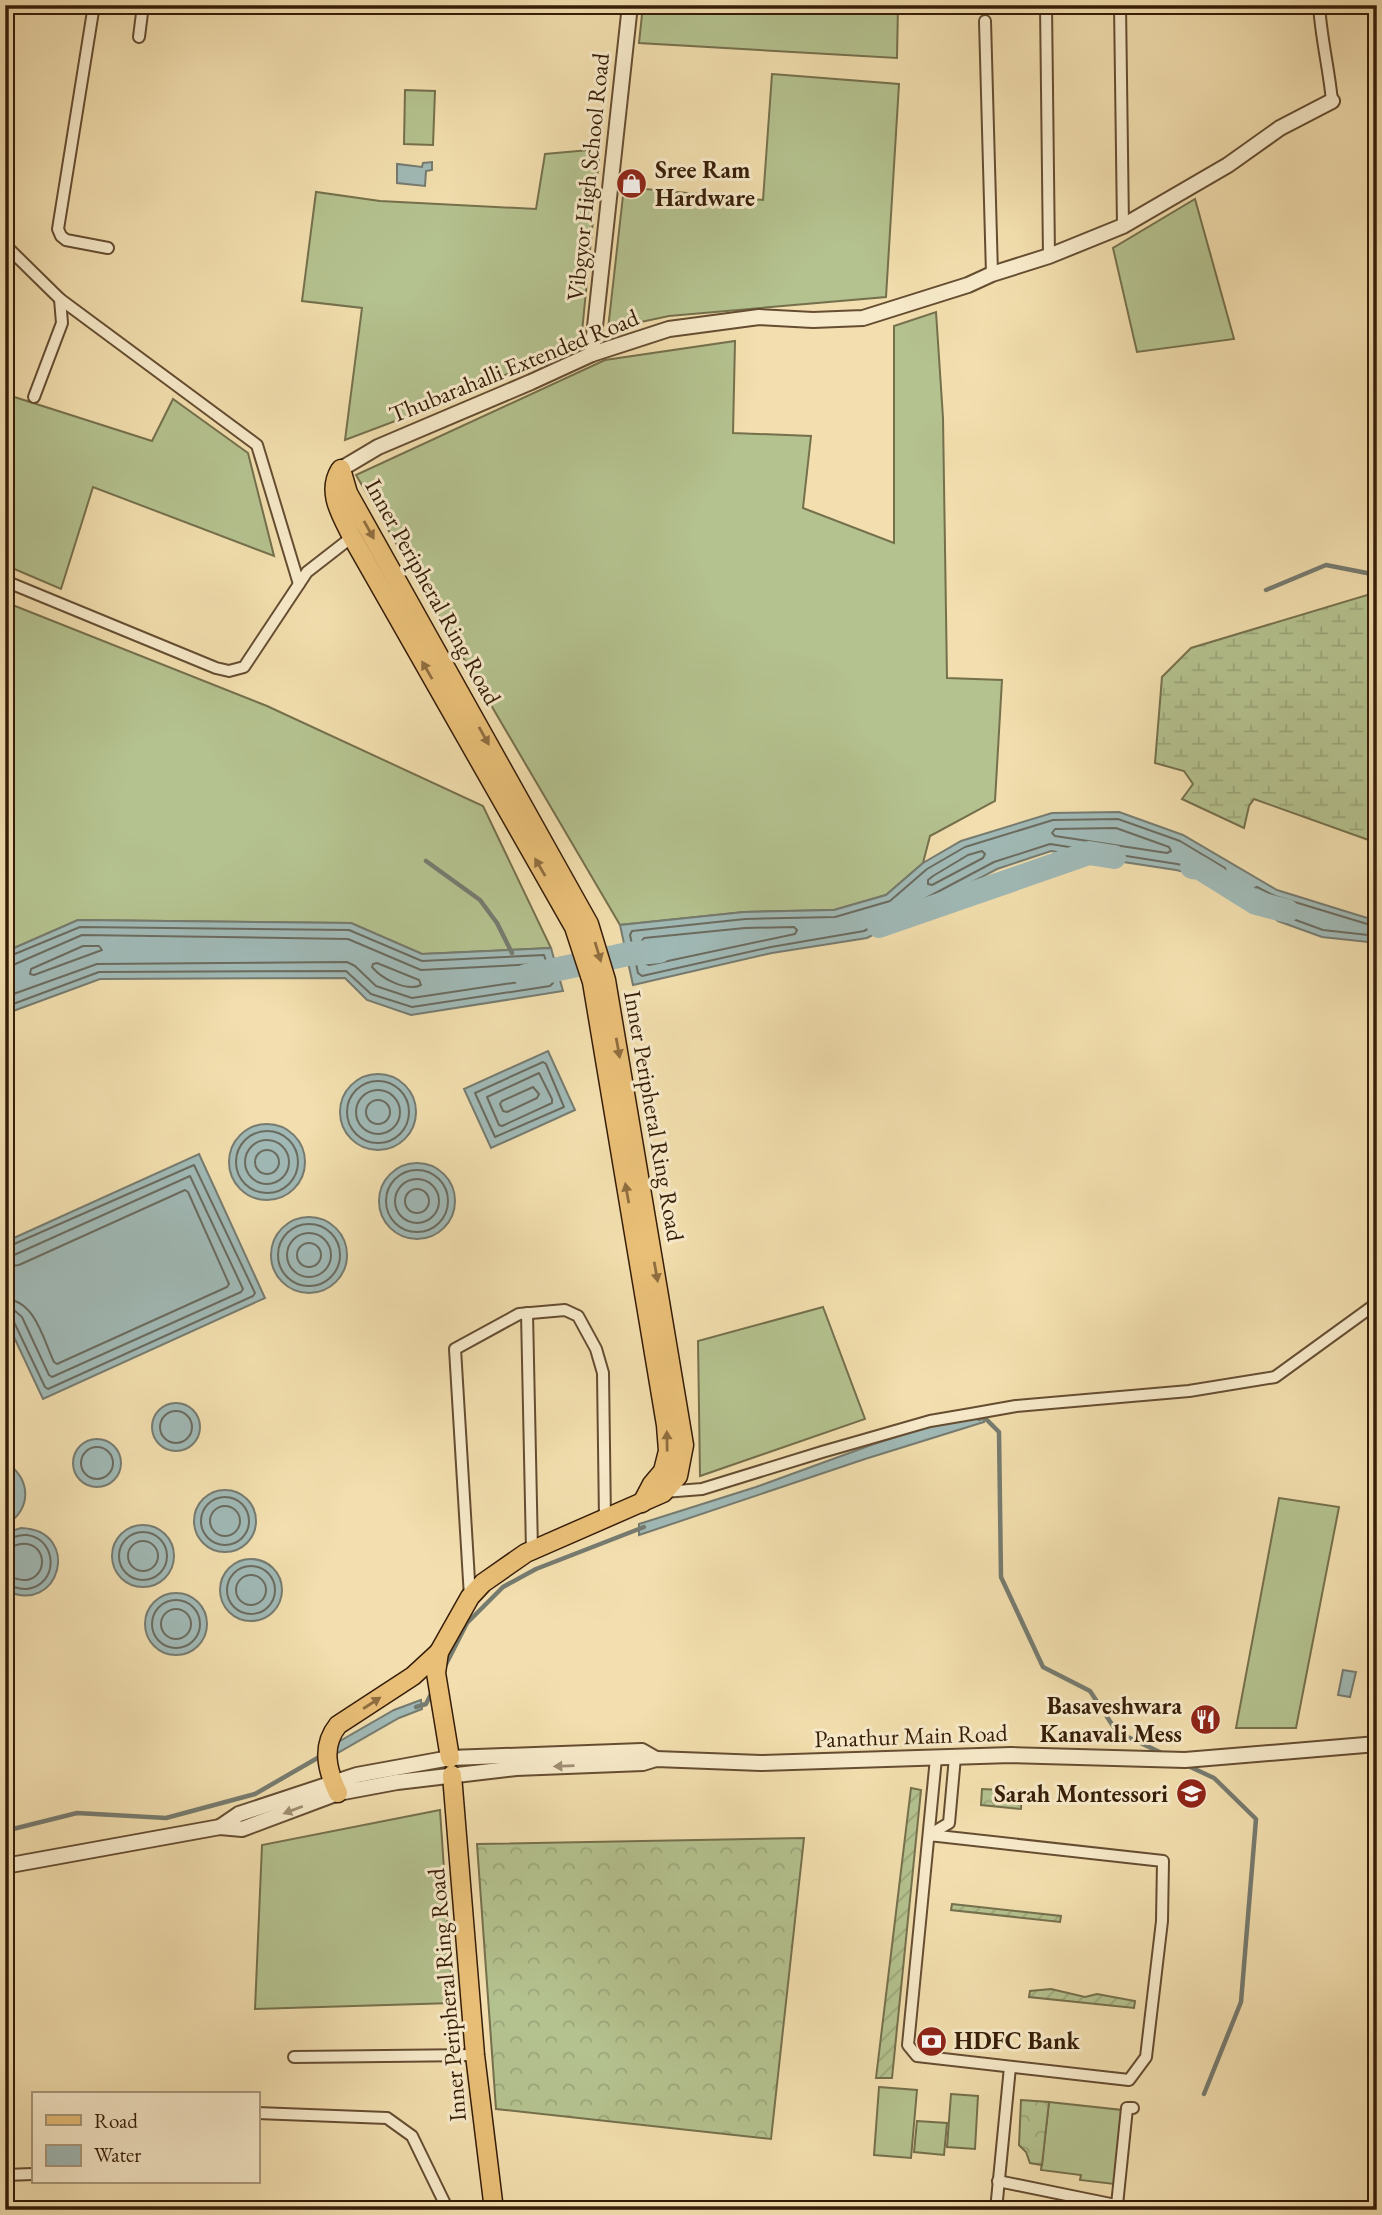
<svg xmlns="http://www.w3.org/2000/svg" width="1382" height="2215" font-family="'EB Garamond',serif">
<style>
.grass{fill:#b4c28f;stroke:#75704c;stroke-width:2}
.forest{fill:url(#forest-crowns);stroke:#75704c;stroke-width:2}
.wetland{fill:url(#wetland-marsh);stroke:#75704c;stroke-width:2}
.garden{fill:url(#garden-furrows);stroke:#75704c;stroke-width:2}
.water{fill:#a0b9b6;stroke:#767b70;stroke-width:2}
.lines{fill:none;stroke-linecap:round;stroke-linejoin:round}
.shore{stroke:#6b6b5f;stroke-width:2}
.stream{stroke:#767b70;stroke-width:4.5}
.river{stroke:#a0b9b6;stroke-width:24}
.minor-casing{stroke:#654d32;stroke-width:14}
.tertiary-casing{stroke:#654d32;stroke-width:18}
.primary-casing{stroke:#361d08;stroke-width:21}
.minor{stroke:#f7eaca;stroke-width:10}
.tertiary{stroke:#f7eaca;stroke-width:14}
.primary{stroke:#e9bf77;stroke-width:18}
.oneway{fill:#906e40}
.oneway2{fill:#a08e73}
.labels{text-anchor:middle;stroke-width:6;stroke-linejoin:round;paint-order:stroke}
.poi-label{font-size:24px;font-weight:bold;fill:#361d08;stroke:#f7eaca;text-anchor:start}
.street-label{font-size:24px;fill:#361d08;stroke:#f7eaca}
</style>
<defs>
<pattern id="forest-crowns" width="20" height="18" patternUnits="userSpaceOnUse" patternTransform="scale(1.75)"><rect width="20" height="18" fill="#b4c28f"/><path d="M2 6a3 3 0 1 1 6 0M12 15a3 3 0 1 1 6 0" fill="none" stroke="#9ba67a"/></pattern>
<pattern id="wetland-marsh" width="20" height="14" patternUnits="userSpaceOnUse" patternTransform="scale(1.75)"><rect width="20" height="14" fill="#b4c28f"/><path d="M1 5h8M5 5V1M11 12h8M15 12V8" fill="none" stroke="#9ba67a"/></pattern>
<pattern id="garden-furrows" width="10" height="10" patternUnits="userSpaceOnUse" patternTransform="scale(1.75)"><rect width="10" height="10" fill="#b4c28f"/><path d="M-1 1l2-2M0 10L10 0M9 11l2-2" fill="none" stroke="#9ba67a"/></pattern>
</defs>
<rect width="100%" height="100%" fill="#f2deae"/>
<filter id="stains"><feTurbulence type="fractalNoise" baseFrequency=".00286" numOctaves="4"/><feColorMatrix values="0 0 0 0 .2 0 0 0 0 .09 0 0 0 0 .02 0 0 0 .5 -.17"/></filter>
<radialGradient id="worn" r=".72"><stop offset=".6" stop-color="#630" stop-opacity="0"/><stop offset="1" stop-color="#630" stop-opacity=".3"/></radialGradient>
<g class="grass">
<polygon points="643,5 898,5 897,58 639,43"/>
<polygon points="772,74 899,84 886,297 669,316 608,329 624,187 763,200"/>
<polygon points="405,90 435,91 433,145 404,144"/>
<polygon points="600,149 581,342 427,409 345,440 362,308 302,301 316,192 380,201 536,209 545,154"/>
<polygon points="1195,199 1234,339 1137,352 1113,248"/>
<polygon points="936,312 943,418 947,678 1002,680 995,801 930,836 923,863 886,895 834,910 744,912 620,925 356,475 605,360 735,341 733,433 811,436 803,508 894,543 894,326"/>
<polygon points="5,394 152,441 173,399 248,453 274,556 93,487 61,589 5,565"/>
<polygon points="5,602 267,706 483,806 551,948 422,954 351,923 78,920 5,952"/>
<polygon points="823,1307 865,1419 700,1476 698,1341"/>
<polygon points="1279,1498 1339,1507 1296,1728 1236,1728"/>
<polygon points="440,1810 453,2003 255,2009 262,1845"/>
<polygon points="879,2087 917,2090 911,2158 874,2155"/>
<polygon points="951,2094 978,2096 975,2149 947,2147"/>
<polygon points="1049,2102 1122,2110 1114,2184 1080,2180 1081,2175 1041,2170"/>
<polygon points="917,2121 947,2123 944,2155 914,2152"/>
<polygon points="507,2201 932,2210 514,2210"/>
</g>
<g class="forest">
<polygon points="982,1789 1022,1791 1021,1809 981,1805"/>
<polygon points="804,1838 771,2139 496,2109 477,1844"/>
<polygon points="1021,2100 1049,2102 1042,2165 1030,2163 1026,2152 1019,2145"/>
</g>
<polygon class="wetland" points="1377,592 1377,843 1254,799 1249,806 1244,828 1182,799 1193,784 1184,771 1155,763 1162,677 1191,648"/>
<g class="garden">
<polygon points="911,1788 921,1790 892,2078 876,2078"/>
<polygon points="952,1904 1061,1916 1060,1922 951,1910"/>
<polygon points="1051,1989 1085,1997 1097,1994 1135,2001 1134,2008 1029,1997 1030,1991"/>
</g>
<g class="water">
<polygon points="432,162 432,170 426,171 425,186 397,183 397,164 422,167 423,163"/>
<polygon points="1119,812 1183,835 1277,890 1377,921 1377,943 1322,937 1278,921 1232,883 1176,870 1051,851 997,869 867,938 772,953 633,985 620,925 744,912 834,910 886,895 923,863 961,841 1052,813"/>
<polygon points="78,920 351,923 422,954 551,948 563,991 411,1015 367,1000 345,978 100,979 5,1014 5,952"/>
<polygon points="548,1051 575,1110 491,1148 464,1089"/>
<circle cx="378" cy="1112" r="38"/>
<circle cx="267" cy="1162" r="38"/>
<polygon points="199,1154 265,1298 43,1399 5,1318 5,1242"/>
<circle cx="417" cy="1201" r="38"/>
<circle cx="309" cy="1255" r="38"/>
<circle cx="176" cy="1427" r="24"/>
<polygon points="983,1409 984,1422 865,1459 639,1535 639,1524 756,1487 874,1444"/>
<circle cx="97" cy="1463" r="24"/>
<path d="M5,1462C31,1477 33,1510 5,1525Z"/>
<circle cx="225" cy="1521" r="31"/>
<circle cx="143" cy="1556" r="31"/>
<path d="M21,1528C83,1530 60,1618 5,1590V1533Z"/>
<circle cx="251" cy="1590" r="31"/>
<circle cx="176" cy="1624" r="31"/>
<polygon points="1343,1670 1356,1672 1350,1697 1338,1695"/>
<polygon points="421,1700 422,1709 399,1718 334,1755 333,1745 394,1710"/>
</g>
<g class="lines">
<g class="shore">
<polygon points="1118,819 1180,841 1225,868 1226,872 1223,874 1177,864 1050,844 994,862 864,931 771,947 642,976 638,973 630,935 632,931 745,919 835,917 890,901 927,869 965,847 1053,820"/>
<polygon points="1116,828 1169,847 1171,851 1167,853 1055,836 1052,833 1055,829"/>
<polygon points="982,851 985,854 983,858 932,885 928,884 928,880 933,876 968,855"/>
<polygon points="794,927 797,930 795,934 649,965 645,963 641,942 644,938 745,928"/>
<polyline points="1377,927 1275,896 1257,887 1253,889 1254,892 1282,915 1323,930 1377,936"/>
<polygon points="83,946 99,946 102,950 34,975 30,974 31,969"/>
<polyline points="5,958 80,927 349,930 422,961 544,955 553,983 550,986 412,1007 371,994 346,971 99,972 5,1007"/>
<path d="M377,963L419,980L421,985C407,992 382,979 372,967L373,964Z"/>
<polyline points="5,967 13,965 82,935 348,939 421,970 537,964 540,966 542,976 539,979 412,998 376,986 355,966 347,962 97,964 5,997"/>
<polygon points="543,1062 546,1064 564,1107 495,1137 475,1093"/>
<polygon points="539,1073 552,1099 552,1103 502,1126 499,1125 487,1097"/>
<circle cx="378" cy="1112" r="31"/>
<polygon points="533,1087 539,1094 537,1098 507,1112 503,1111 500,1104 502,1101"/>
<circle cx="378" cy="1112" r="22"/>
<circle cx="378" cy="1112" r="12"/>
<circle cx="267" cy="1162" r="31"/>
<circle cx="267" cy="1162" r="22"/>
<circle cx="267" cy="1162" r="12"/>
<circle cx="417" cy="1201" r="31"/>
<circle cx="417" cy="1201" r="22"/>
<circle cx="417" cy="1201" r="12"/>
<circle cx="309" cy="1255" r="31"/>
<circle cx="309" cy="1255" r="22"/>
<circle cx="309" cy="1255" r="12"/>
<polyline points="5,1248 194,1165 255,1293 253,1296 48,1389 45,1387 14,1322 5,1318"/>
<polyline points="5,1257 14,1255 190,1176 243,1289 241,1292 52,1377 49,1375 22,1317 14,1310 5,1309"/>
<path d="M5,1267L19,1265L185,1190L188,1192L229,1284L227,1287L57,1364L54,1362C43,1339 35,1300 5,1299"/>
<circle cx="176" cy="1427" r="16"/>
<circle cx="97" cy="1463" r="16"/>
<circle cx="225" cy="1521" r="24"/>
<circle cx="225" cy="1521" r="15"/>
<circle cx="143" cy="1556" r="24"/>
<path d="M5,1539C13,1538 19,1534 27,1535C58,1539 59,1585 27,1589C19,1590 13,1586 5,1585"/>
<circle cx="143" cy="1556" r="15"/>
<path d="M5,1548C13,1547 20,1542 27,1544C47,1547 47,1576 27,1580C20,1581 13,1577 5,1576"/>
<circle cx="251" cy="1590" r="24"/>
<circle cx="251" cy="1590" r="15"/>
<circle cx="176" cy="1624" r="24"/>
<circle cx="176" cy="1624" r="15"/>
</g>
<g class="stream">
<polyline points="1266,590 1326,565 1377,575"/>
<polyline points="426,861 480,900 497,923 512,953"/>
<polyline points="979,1419 984,1417 999,1432 1001,1577 1043,1667 1090,1691 1117,1732 1164,1754"/>
<polyline points="443,1670 467,1623 503,1587 536,1569 644,1527"/>
<polyline points="416,1707 426,1704 433,1690"/>
<polyline points="1184,1764 1214,1778 1256,1819 1241,2002 1204,2094"/>
<polyline points="5,1831 77,1813 166,1818 255,1794 321,1756"/>
</g>
<g class="river">
<polyline points="1192,867 1200,868 1256,903 1287,911"/>
<polyline points="879,926 1089,853 1114,857"/>
<polyline points="526,976 628,954 659,951"/>
</g>
<defs>
<g id="minor">
<polyline points="94,5 58,229 61,236 66,240 108,248"/>
<polyline points="1046,5 1049,256"/>
<polyline points="1120,5 1123,226"/>
<path d="M1319,5C1321,38 1329,69 1332,101"/>
<polyline points="985,21 992,274"/>
<polyline points="139,37 143,5"/>
<polyline points="5,245 60,299 257,445 299,584"/>
<polyline points="34,397 62,323 60,299"/>
<polyline points="5,581 216,668 229,671 244,667 307,572 352,537"/>
<polyline points="527,1313 532,1551"/>
<polyline points="664,1492 702,1489 822,1452 930,1421 971,1414 1016,1406 1189,1391 1275,1377 1377,1303"/>
<polyline points="470,1597 455,1349 519,1314 565,1310 578,1316 596,1349 603,1373 605,1520"/>
<polyline points="929,1835 1163,1861 1162,1921 1146,2057 1129,2080 917,2056 908,2045 936,1758"/>
<polyline points="929,1835 949,1823 955,1757"/>
<polyline points="294,2057 475,2055"/>
<polyline points="257,2113 387,2118 412,2136 448,2210"/>
<polyline points="5,2175 33,2174"/>
<polyline points="998,2181 1140,2210"/>
<polyline points="1117,2205 1127,2108 1133,2108"/>
<polyline points="996,2210 1010,2067"/>
</g>
<g id="tertiary">
<polyline points="592,354 630,5"/>
<polyline points="341,469 378,447 531,382 592,354 669,329 759,317 813,320 863,318 968,285 992,274 1049,256 1123,226 1228,165 1280,128 1332,101"/>
<polyline points="220,1827 239,1814 357,1775 450,1758 642,1751 656,1759"/>
<polyline points="5,1866 220,1827 242,1829 338,1793 397,1782 516,1768 643,1763 656,1759 761,1763 1011,1755 1185,1760 1377,1744"/>
</g>
<g id="primary">
<polyline points="341,469 348,493 589,924 606,980 684,1445 678,1476 663,1493 526,1553 483,1583 470,1597 439,1652 436,1673 450,1758"/>
<path d="M340,470C326,493 342,516 352,537L574,927L592,982L666,1425L668,1451L663,1471L652,1484L642,1503"/>
<polyline points="452,1775 475,2055 494,2210"/>
<path d="M338,1793C327,1770 321,1746 338,1725L413,1676L439,1652"/>
</g>
</defs>
<use href="#minor" class="minor-casing"/>
<use href="#tertiary" class="tertiary-casing"/>
<use href="#primary" class="primary-casing"/>
<use href="#minor" class="minor"/>
<use href="#tertiary" class="tertiary"/>
<use href="#primary" class="primary"/>
</g>
<defs><path id="oneway-solid" d="M-6-.8H1V-3.2L6.5 0L1 3.2V.8H-6Z" transform="scale(1.75)"/></defs>
<g class="oneway">
<use href="#oneway-solid" transform="translate(369 530) rotate(61)"/>
<use href="#oneway-solid" transform="translate(427 670) rotate(-120)"/>
<use href="#oneway-solid" transform="translate(484 736) rotate(61)"/>
<use href="#oneway-solid" transform="translate(540 867) rotate(-120)"/>
<use href="#oneway-solid" transform="translate(598 952) rotate(73)"/>
<use href="#oneway-solid" transform="translate(618 1048) rotate(80)"/>
<use href="#oneway-solid" transform="translate(627 1193) rotate(-100)"/>
<use href="#oneway-solid" transform="translate(656 1272) rotate(80)"/>
<use href="#oneway-solid" transform="translate(667 1441) rotate(-91)"/>
<use href="#oneway-solid" transform="translate(372 1703) rotate(-33)"/>
</g>
<g class="oneway2">
<use href="#oneway-solid" transform="translate(564 1766) rotate(178)"/>
<use href="#oneway-solid" transform="translate(293 1810) rotate(159)"/>
</g>
<defs>
<symbol id="shop-disc" viewBox="-11 -11 22 22"><circle r="9.5" fill="#8f2418" stroke="#f7eaca"/><path d="M-5-2.5h2.3a2.7 3.5 0 0 1 5.4 0H5L5.5 6h-11ZM-1.5-2.5h3a1.5 2.3 0 0 0-3 0Z" fill="#fff"/></symbol>
<symbol id="restaurant-disc" viewBox="-11 -11 22 22"><circle r="9.5" fill="#8f2418" stroke="#f7eaca"/><path d="M-5-6h1v4h1v-4h1v4h1v-4h1v5L-1.5 .5V6h-2V.5L-5-1ZM5-6V6H3V1.5H1.5Q1.5-4 5-6Z" fill="#fff"/></symbol>
<symbol id="school-disc" viewBox="-11 -11 22 22"><circle r="9.5" fill="#8f2418" stroke="#f7eaca"/><path d="M0-5L7-2L0 1L-7-2ZM-4 1L0 2.5L4 1V4Q0 6-4 4Z" fill="#fff"/></symbol>
<symbol id="bank-disc" viewBox="-11 -11 22 22"><circle r="9.5" fill="#8f2418" stroke="#f7eaca"/><path d="M-6-4H6V4H-6ZM0-2.3a2.3 2.3 0 1 0 0 4.6a2.3 2.3 0 1 0 0-4.6Z" fill="#fff"/></symbol>
</defs>
<g fill-rule="evenodd">
<use href="#shop-disc" x="614" y="166" width="35" height="35"/>
<use href="#restaurant-disc" x="1188" y="1702" width="35" height="35"/>
<use href="#school-disc" x="1174" y="1776" width="35" height="35"/>
<use href="#bank-disc" x="914" y="2024" width="35" height="35"/>
</g>
<g class="labels">
<g class="poi-label">
<text x="655" y="178">Sree Ram<tspan x="655" dy="28">Hardware</tspan></text>
<text x="1182" y="1714" text-anchor="end">Basaveshwara<tspan x="1182" dy="28">Kanavali Mess</tspan></text>
<text x="1168" y="1802" text-anchor="end">Sarah Montessori</text>
<text x="954" y="2049">HDFC Bank</text>
</g>
<g class="street-label">
<text transform="translate(588 177) rotate(-84)" y="8">Vibgyor High School Road</text>
<text transform="translate(514 366) rotate(-22)" y="8">Thubarahalli Extended Road</text>
<text transform="translate(433 592) rotate(61)" y="8">Inner Peripheral Ring Road</text>
<text transform="translate(654 1116) rotate(80)" y="8">Inner Peripheral Ring Road</text>
<text transform="translate(911 1736) rotate(-2)" y="8">Panathur Main Road</text>
<text transform="translate(447 1995) rotate(-95)" y="8">Inner Peripheral Ring Road</text>
</g>
</g>
<rect width="1382" height="2215" fill="none" stroke="#f2deae" stroke-width="28"/>
<rect x="7" y="7" width="1368" height="2201" fill="none" stroke="#361d08" stroke-width="3.5"/>
<rect x="14" y="14" width="1354" height="2187" fill="none" stroke="#361d08" stroke-width="2"/>
<rect x="32" y="2092" width="228" height="91" fill="#f7eaca" stroke="#aa987c" stroke-width="2"/>
<rect x="46" y="2115" width="35" height="10" fill="#e9bf77" stroke="#aa987c" stroke-width="2"/>
<text x="94" y="2128" font-size="21" fill="#361d08">Road</text>
<rect x="46" y="2145" width="35" height="21" fill="#a0b9b6" stroke="#aa987c" stroke-width="2"/>
<text x="94" y="2162" font-size="21" fill="#361d08">Water</text>
<rect width="100%" height="100%" filter="url(#stains)"/>
<rect width="100%" height="100%" fill="url(#worn)"/>
</svg>
